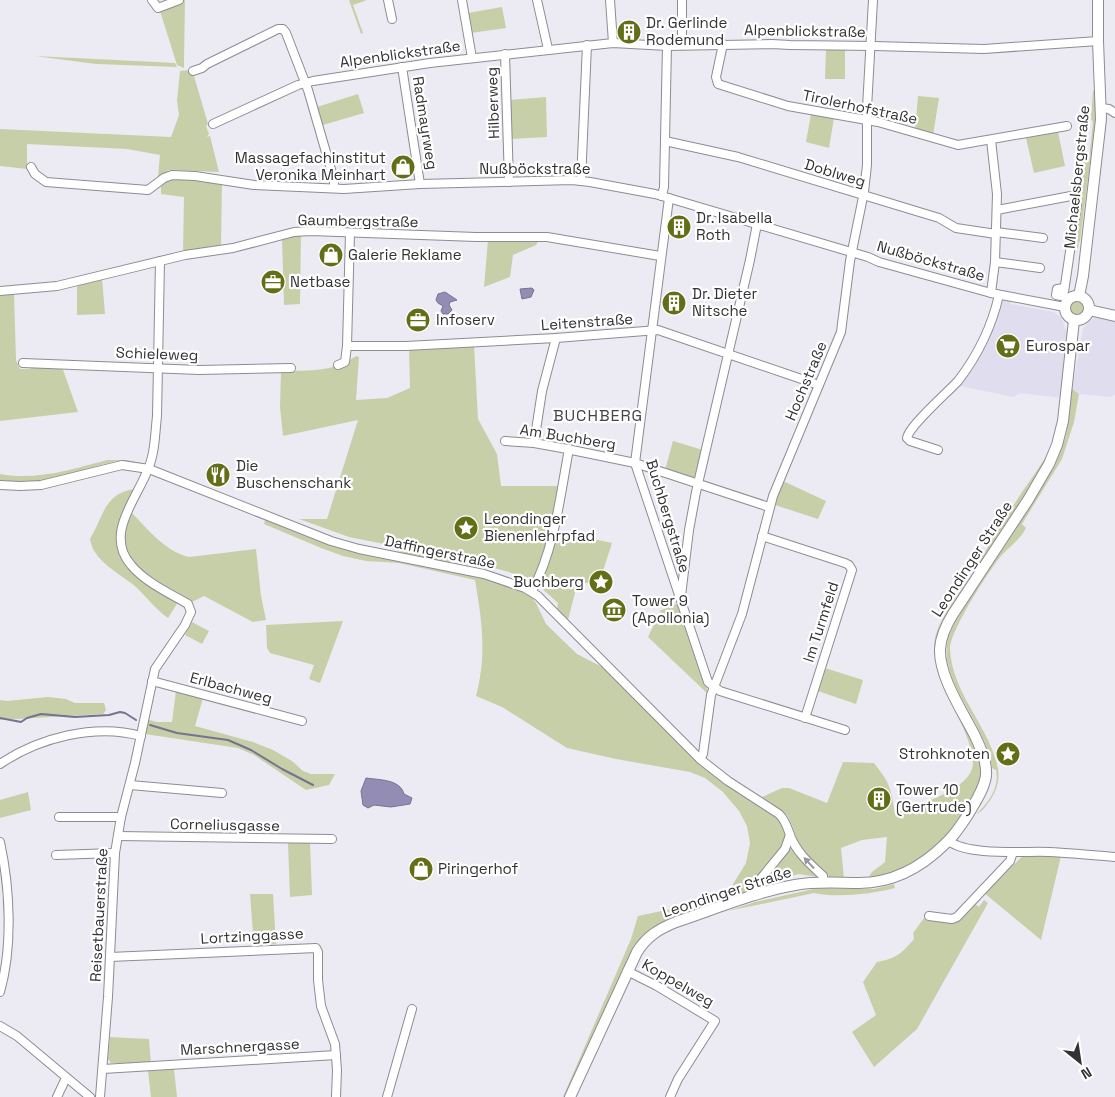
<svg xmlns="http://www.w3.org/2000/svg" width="1115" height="1097" font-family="'Space Grotesk',sans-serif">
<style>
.built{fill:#e0deee}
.green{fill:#c7cfa8}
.water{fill:#938db5;stroke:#76728f}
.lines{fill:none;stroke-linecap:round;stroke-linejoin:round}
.stream{stroke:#76728f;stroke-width:2}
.minor-casing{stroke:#8d8c94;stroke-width:10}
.tertiary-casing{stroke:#8d8c94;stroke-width:12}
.minor{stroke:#fff;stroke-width:8}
.tertiary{stroke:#fff;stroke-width:10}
.oneway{fill:#98989a}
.labels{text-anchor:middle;stroke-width:4.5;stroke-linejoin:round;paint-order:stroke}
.poi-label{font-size:15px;fill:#323235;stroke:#fff;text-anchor:start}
.street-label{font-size:15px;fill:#323235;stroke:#fff}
.neighbourhood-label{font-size:16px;letter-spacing:1px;fill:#44434a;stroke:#fff}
</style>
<rect width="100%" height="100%" fill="#ecebf4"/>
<g class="built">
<polygon points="1003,300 1010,302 1011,304 1054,312 1062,318 1065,329 1068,330 1061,398 1020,393 1014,397 959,386 982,352 998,315"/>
<polygon points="1094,318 1112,319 1112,321 1115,322 1115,394 1111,397 1079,394 1072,389 1083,328"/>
</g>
<g class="green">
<polygon points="185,0 184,61 184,68 177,65 160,11"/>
<polygon points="349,0 367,0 353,5 363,33 361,34"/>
<polygon points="502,7 506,28 471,33 468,13"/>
<polygon points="826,47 845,47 845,79 825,79"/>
<polygon points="35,56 175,63 177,67 96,64"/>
<polygon points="190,70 194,76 208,124 206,126 209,134 207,137 210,136 219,172 168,170 163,176 158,176 160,155 127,149 27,144 27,169 0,166 0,129 171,137 179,115 177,101 180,71"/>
<polygon points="1093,90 1096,95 1095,123 1080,241 1079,242 1078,248 1075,249 1074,249 1084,162 1089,160 1093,122 1091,119"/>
<polygon points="358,94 364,113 323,125 317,107"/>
<polygon points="918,96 939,98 933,135 915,130"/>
<polygon points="546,97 547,137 511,139 509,100"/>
<polygon points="811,114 834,118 829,148 806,142"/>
<polygon points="1058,132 1065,166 1034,173 1026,138"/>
<polygon points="169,178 195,179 222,184 221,246 183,252 184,197 161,194 161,185"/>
<polygon points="301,234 300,304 284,305 282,238"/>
<polygon points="488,240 539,240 536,245 513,255 510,277 484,287"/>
<polygon points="102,278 105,314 77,315 77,284"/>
<polygon points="14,293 16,360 20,369 30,369 33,366 62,367 78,412 0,421 0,294"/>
<circle cx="1077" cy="308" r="7"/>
<path d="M474,345L478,419L497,454L501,486H558L547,546L533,582L509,572L479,564L456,559L448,563L404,555L402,552L395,550L389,545L349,537L299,519H327L358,420L283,436L280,407L281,371C309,370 332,373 356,356L359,357L356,400L387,398L410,388L409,348Z"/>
<path d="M1072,389L1079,394L1074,422L1062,459L1022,524L1026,528C1021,539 1009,547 1001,556C988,572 950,631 950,649C952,694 990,727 998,769C1000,781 996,792 989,802C985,807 982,812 976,814C988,804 1000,787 996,770L992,768C988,727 942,685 947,645C948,635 953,626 958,617L1055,465L1066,436Z"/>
<polygon points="673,441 703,450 698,476 695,479 665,470"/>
<path d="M1052,446L1048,458L937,647C948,675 958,702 969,729C973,739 980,751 981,761C986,801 938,851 905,868C894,874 881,876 868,878L872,872L885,862L887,837L862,840L841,848L844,878L830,877L816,867L800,848L792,825L787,815L762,797L782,788H789L827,803L843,762L874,763C891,785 890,786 895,813C915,806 965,791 972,769C980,743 934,683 934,647C934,623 961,591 974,571C986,550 998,529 1011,509C1024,488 1040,468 1052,446Z"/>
<path d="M107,460H127L146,464L126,461H117C75,470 45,487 0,480V474C36,481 73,469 107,460Z"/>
<polygon points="783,481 826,501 818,519 775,505"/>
<path d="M135,489L121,520V553L178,602L168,618C155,609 146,596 135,586C119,573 93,561 90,539C104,516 104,493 135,489Z"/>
<path d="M130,511C147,528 164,551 189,557L256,549L261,596L266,620L253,622L204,596L192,602H188C162,585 122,570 123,534C124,526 128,518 130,511Z"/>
<path d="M265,520L307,537L352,551L489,578L513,585L530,594L536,603L546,624L577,654L604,668L704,768L728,785L776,815L786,829V837L783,846L754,881L743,893L732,900L646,934L567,1097H563L631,939L638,916L713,900L730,889L746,863L750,843L747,826L739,811L723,792L705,778L690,772L616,759L567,748L502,707L476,696C487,655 482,621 475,580L399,563L366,561L343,556L321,548L264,524Z"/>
<polygon points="556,531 612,543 600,580 577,585 568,620 557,610 558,603 538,585"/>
<polygon points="679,603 709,695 648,637 661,610"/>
<polygon points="343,621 320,683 309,679 314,665 270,653 267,648 266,625"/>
<polygon points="192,622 209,631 202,644 185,635"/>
<polygon points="825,668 863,680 856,704 818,691"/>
<polygon points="176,691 203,698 195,726 253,742 273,750 292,761 303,771 311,774 335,774 329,785 306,790 254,755 238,748 145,734 146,719 157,722 172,722"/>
<polygon points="48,697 66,699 75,703 104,703 106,710 103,714 0,720 0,700 7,701"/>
<polygon points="28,792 31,810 0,818 0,800"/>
<polygon points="288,843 310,843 312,895 290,897"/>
<polygon points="792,846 818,875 817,877 799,874 762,884 779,864"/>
<polygon points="1024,855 1061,856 1041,940 983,892 1004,871 1009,869"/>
<path d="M894,884L895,888C873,894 835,898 814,893L728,911L755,902L818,888L874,889Z"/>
<polygon points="250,894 273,894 276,944 258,946 257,943 254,943 254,946"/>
<path d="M984,900L988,903L917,1029L874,1067L852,1032L876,1015L863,982L877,962C897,958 901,954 914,939L913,933L924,918L952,921L974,903L979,907Z"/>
<polygon points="110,1037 149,1039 151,1063 111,1063 108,1059"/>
<polygon points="174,1069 177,1097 151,1097 148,1071"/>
</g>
<g class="water">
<polygon points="532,288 534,290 531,297 522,299 520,289"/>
<polygon points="445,292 457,300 450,302 449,305 452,310 448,314 443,314 441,311 443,306 438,303 436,300 438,294"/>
<path d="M366,778C379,780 400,779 404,794L412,798L410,804L391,807L374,805L368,808L363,805L361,791Z"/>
</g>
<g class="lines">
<g class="stream">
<polyline points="0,718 21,722 27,718 41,714 75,717 109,715 120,712 125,713 136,720"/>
<polyline points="150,725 177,733 228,740 251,750 282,769 313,785"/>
</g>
<defs>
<g id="minor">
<polyline points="152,0 158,8 179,0"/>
<polyline points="388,0 392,19"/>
<polyline points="462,0 472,58"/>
<polyline points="537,0 548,49"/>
<polyline points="610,0 613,43"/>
<polyline points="723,44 716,77 718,84 788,106 878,122 958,145 1067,126"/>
<polyline points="682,45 682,0"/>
<polyline points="505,54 509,182"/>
<polyline points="402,67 420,184"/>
<polyline points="193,71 202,68 207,64 278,29 283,29 286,33 308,90 334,180 334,188"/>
<polyline points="1101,108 1109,109 1115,113"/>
<polyline points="213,124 298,85 313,81 430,63 613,43 667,46 772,44 790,45 874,46 984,49 1098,41"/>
<polyline points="991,140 997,194 995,262 991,293"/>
<polyline points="665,141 738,157 939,218 956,228 996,234"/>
<polyline points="31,167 35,174 46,182 148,190 164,178 172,175 195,176 254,185 344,189 420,184 572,180 590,182 655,194 868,257 879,262 991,293 1065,307"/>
<polyline points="581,181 587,45"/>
<polyline points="662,196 664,187 667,46"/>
<polyline points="669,198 635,463 708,682 720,691 845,730"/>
<polyline points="997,210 1071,196 1076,198 1077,204 1064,292 1061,296 1056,295 1057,289 1064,288"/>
<polyline points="996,232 1043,238"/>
<polyline points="995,262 1040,268"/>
<polyline points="0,291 57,286 185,255 233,248 294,232 311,231 476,237 547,237 660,256"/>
<polyline points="347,346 406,346 556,338 658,330 819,385"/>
<polyline points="23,363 199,370 291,368"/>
<polyline points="338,365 345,362 347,346 350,233"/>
<polyline points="505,441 534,443 562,448 635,463 769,507"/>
<polyline points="534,443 542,391 556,338"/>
<path d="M938,450L910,441L907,438C909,426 947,393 958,381C978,355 992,326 999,295"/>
<path d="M0,485L20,486L41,485L122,465L149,469L331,541L359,549L484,574L525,588L538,596L700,759L728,781L779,814C786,821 787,827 790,835C796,852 810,864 823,876L824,883"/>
<polyline points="762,536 845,563 849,565 852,570 805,718"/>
<path d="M532,591C555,548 560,496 569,449"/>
<polyline points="681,596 689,530 696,492 750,260 757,224"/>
<polyline points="152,681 302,721"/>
<polyline points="700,759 703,754 711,695 742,614 773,496 841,332 850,261 864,192 867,165 867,108 873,0"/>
<path d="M0,764C38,738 95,723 141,736"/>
<polyline points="130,785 222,793"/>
<polyline points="59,817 121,817"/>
<polyline points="118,836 332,839"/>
<path d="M949,841C968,856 1024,851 1049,852C1071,853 1093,855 1115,857"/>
<path d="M0,842C10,888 13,946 0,992"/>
<polyline points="56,855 115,853"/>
<polyline points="754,896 753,892 754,887 785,849 790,835"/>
<polyline points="929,916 952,919 957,917 1010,861 1013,852"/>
<polyline points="110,957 316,948 318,952 318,980 321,1006 335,1044 337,1070 336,1097"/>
<polyline points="627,971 657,986 715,1021 678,1079 670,1097"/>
<polyline points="0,1026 17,1036 90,1097"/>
<polyline points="103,1069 336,1055"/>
<polyline points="57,1097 66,1078"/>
<path d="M100,1097L108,997L115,853L121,817L135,763L155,669L185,625L191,612L188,604C169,593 145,582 131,565C104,534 137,499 148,469C155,453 155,434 157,416L160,261"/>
<polyline points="387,1097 412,1009"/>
</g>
<g id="tertiary">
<polyline points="1079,296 1083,276 1101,119 1098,41 1098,0"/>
<circle cx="1077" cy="308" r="12"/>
<polyline points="1089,310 1115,316"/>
<path d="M570,1097L637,952C647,936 659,929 676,922C715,909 755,892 795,885C816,881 838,883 859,883C894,883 922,867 946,843C955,835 962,824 969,813C976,801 984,789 986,776C987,761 981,749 975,736C963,712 939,677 940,649C941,636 946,625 953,614L1028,500L1049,464L1057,445L1063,421L1074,320"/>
</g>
</defs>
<use href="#minor" class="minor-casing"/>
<use href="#tertiary" class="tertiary-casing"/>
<use href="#minor" class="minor"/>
<use href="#tertiary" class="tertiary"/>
</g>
<defs><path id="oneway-solid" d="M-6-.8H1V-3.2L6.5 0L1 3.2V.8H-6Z" transform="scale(1.25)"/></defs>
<use class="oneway" href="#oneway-solid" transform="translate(809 863) rotate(-133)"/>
<defs>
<symbol id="building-disc" viewBox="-11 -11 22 22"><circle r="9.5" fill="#646e17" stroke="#fff"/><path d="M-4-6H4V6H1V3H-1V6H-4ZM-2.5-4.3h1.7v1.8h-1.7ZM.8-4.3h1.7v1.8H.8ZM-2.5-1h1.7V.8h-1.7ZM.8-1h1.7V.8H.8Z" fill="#fff"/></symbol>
<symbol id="shop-disc" viewBox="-11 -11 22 22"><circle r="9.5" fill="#646e17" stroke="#fff"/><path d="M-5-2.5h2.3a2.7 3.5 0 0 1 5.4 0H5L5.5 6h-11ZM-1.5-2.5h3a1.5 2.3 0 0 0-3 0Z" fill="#fff"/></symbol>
<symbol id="office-disc" viewBox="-11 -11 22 22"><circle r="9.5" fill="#646e17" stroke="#fff"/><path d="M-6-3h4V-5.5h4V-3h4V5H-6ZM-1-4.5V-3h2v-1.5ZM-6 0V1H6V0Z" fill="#fff"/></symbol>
<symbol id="supermarket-disc" viewBox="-11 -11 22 22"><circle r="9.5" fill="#646e17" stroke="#fff"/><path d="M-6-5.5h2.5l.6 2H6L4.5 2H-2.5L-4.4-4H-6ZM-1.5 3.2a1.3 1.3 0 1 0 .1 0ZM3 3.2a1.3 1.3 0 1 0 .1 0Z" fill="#fff"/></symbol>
<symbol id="restaurant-disc" viewBox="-11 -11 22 22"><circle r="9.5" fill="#646e17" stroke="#fff"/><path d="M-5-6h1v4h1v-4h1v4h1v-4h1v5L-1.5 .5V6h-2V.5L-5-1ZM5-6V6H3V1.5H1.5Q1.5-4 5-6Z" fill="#fff"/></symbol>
<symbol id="sight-disc" viewBox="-11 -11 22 22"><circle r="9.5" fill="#646e17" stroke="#fff"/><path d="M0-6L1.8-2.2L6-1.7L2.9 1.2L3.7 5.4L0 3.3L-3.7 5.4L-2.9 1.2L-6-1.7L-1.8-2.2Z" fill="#fff"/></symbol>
<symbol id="museum-disc" viewBox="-11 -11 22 22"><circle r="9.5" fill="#646e17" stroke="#fff"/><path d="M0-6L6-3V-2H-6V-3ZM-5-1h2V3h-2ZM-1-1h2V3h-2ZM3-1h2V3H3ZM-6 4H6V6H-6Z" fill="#fff"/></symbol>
</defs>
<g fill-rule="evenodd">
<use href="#building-disc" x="615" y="18" width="28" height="28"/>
<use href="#shop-disc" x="389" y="153" width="28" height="28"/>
<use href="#building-disc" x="665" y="213" width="28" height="28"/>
<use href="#shop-disc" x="317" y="241" width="28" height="28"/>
<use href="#office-disc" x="259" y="268" width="28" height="28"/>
<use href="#building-disc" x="660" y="289" width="28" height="28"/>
<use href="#office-disc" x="404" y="306" width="28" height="28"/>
<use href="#supermarket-disc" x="994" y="332" width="28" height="28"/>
<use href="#restaurant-disc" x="204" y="461" width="28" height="28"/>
<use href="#sight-disc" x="452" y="514" width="28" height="28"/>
<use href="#sight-disc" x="587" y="568" width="28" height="28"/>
<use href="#museum-disc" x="600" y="596" width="28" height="28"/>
<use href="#sight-disc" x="994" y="740" width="28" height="28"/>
<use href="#building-disc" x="865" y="785" width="28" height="28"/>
<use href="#shop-disc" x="407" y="855" width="28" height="28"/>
</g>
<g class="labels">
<g class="poi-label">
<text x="646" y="28">Dr. Gerlinde<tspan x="646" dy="17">Rodemund</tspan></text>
<text x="386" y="163" text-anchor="end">Massagefachinstitut<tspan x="386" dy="17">Veronika Meinhart</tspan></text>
<text x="696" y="223">Dr. Isabella<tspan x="696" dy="17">Roth</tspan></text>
<text x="348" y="260">Galerie Reklame</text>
<text x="290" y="287">Netbase</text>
<text x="692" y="299">Dr. Dieter<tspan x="692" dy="17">Nitsche</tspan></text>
<text x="436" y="325">Infoserv</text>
<text x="1026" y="351">Eurospar</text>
<text x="236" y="471">Die<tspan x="236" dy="17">Buschenschank</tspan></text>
<text x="484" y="524">Leondinger<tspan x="484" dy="17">Bienenlehrpfad</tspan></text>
<text x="584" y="587" text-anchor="end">Buchberg</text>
<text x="632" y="606">Tower 9<tspan x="632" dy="17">(Apollonia)</tspan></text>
<text x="990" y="759" text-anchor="end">Strohknoten</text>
<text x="896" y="795">Tower 10<tspan x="896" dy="17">(Gertrude)</tspan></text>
<text x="438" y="874">Piringerhof</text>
</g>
<g class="street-label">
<text transform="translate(805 31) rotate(1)" y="5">Alpenblickstraße</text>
<text transform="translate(400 54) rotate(-8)" y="5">Alpenblickstraße</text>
<text transform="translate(493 103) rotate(-92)" y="5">Hilberweg</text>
<text transform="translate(860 107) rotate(12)" y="5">Tirolerhofstraße</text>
<text transform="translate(425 123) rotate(81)" y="5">Radmayrweg</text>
<text x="535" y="174">Nußböckstraße</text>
<text transform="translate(835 173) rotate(17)" y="5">Doblweg</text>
<text transform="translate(1077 177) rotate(-84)" y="5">Michaelsbergstraße</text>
<text transform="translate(358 221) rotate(1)" y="5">Gaumbergstraße</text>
<text transform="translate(931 261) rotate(16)" y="5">Nußböckstraße</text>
<text transform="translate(587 322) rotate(-4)" y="5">Leitenstraße</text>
<text transform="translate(157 354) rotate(2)" y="5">Schieleweg</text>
<text transform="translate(806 381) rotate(-67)" y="5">Hochstraße</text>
<text transform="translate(568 437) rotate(9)" y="5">Am Buchberg</text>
<text transform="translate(668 516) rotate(73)" y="5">Buchbergstraße</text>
<text transform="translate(440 552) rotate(12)" y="5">Daffingerstraße</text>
<text transform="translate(972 559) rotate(-57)" y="5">Leondinger Straße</text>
<text transform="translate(821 622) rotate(-72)" y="5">Im Turmfeld</text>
<text transform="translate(231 688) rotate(15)" y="5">Erlbachweg</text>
<text transform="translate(225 825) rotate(1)" y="5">Corneliusgasse</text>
<text transform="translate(727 892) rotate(-18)" y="5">Leondinger Straße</text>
<text transform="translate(99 915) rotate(-87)" y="5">Reisetbauerstraße</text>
<text transform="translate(252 936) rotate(-3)" y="5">Lortzinggasse</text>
<text transform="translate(678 983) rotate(30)" y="5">Koppelweg</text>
<text transform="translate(240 1047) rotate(-3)" y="5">Marschnergasse</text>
</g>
<g class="neighbourhood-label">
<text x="598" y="421">BUCHBERG</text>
</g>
</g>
<g transform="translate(1080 1062) rotate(150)" stroke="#ffffff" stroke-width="4" paint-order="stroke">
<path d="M0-4L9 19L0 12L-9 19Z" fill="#323235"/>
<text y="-8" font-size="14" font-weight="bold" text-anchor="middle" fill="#323235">N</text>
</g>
</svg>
